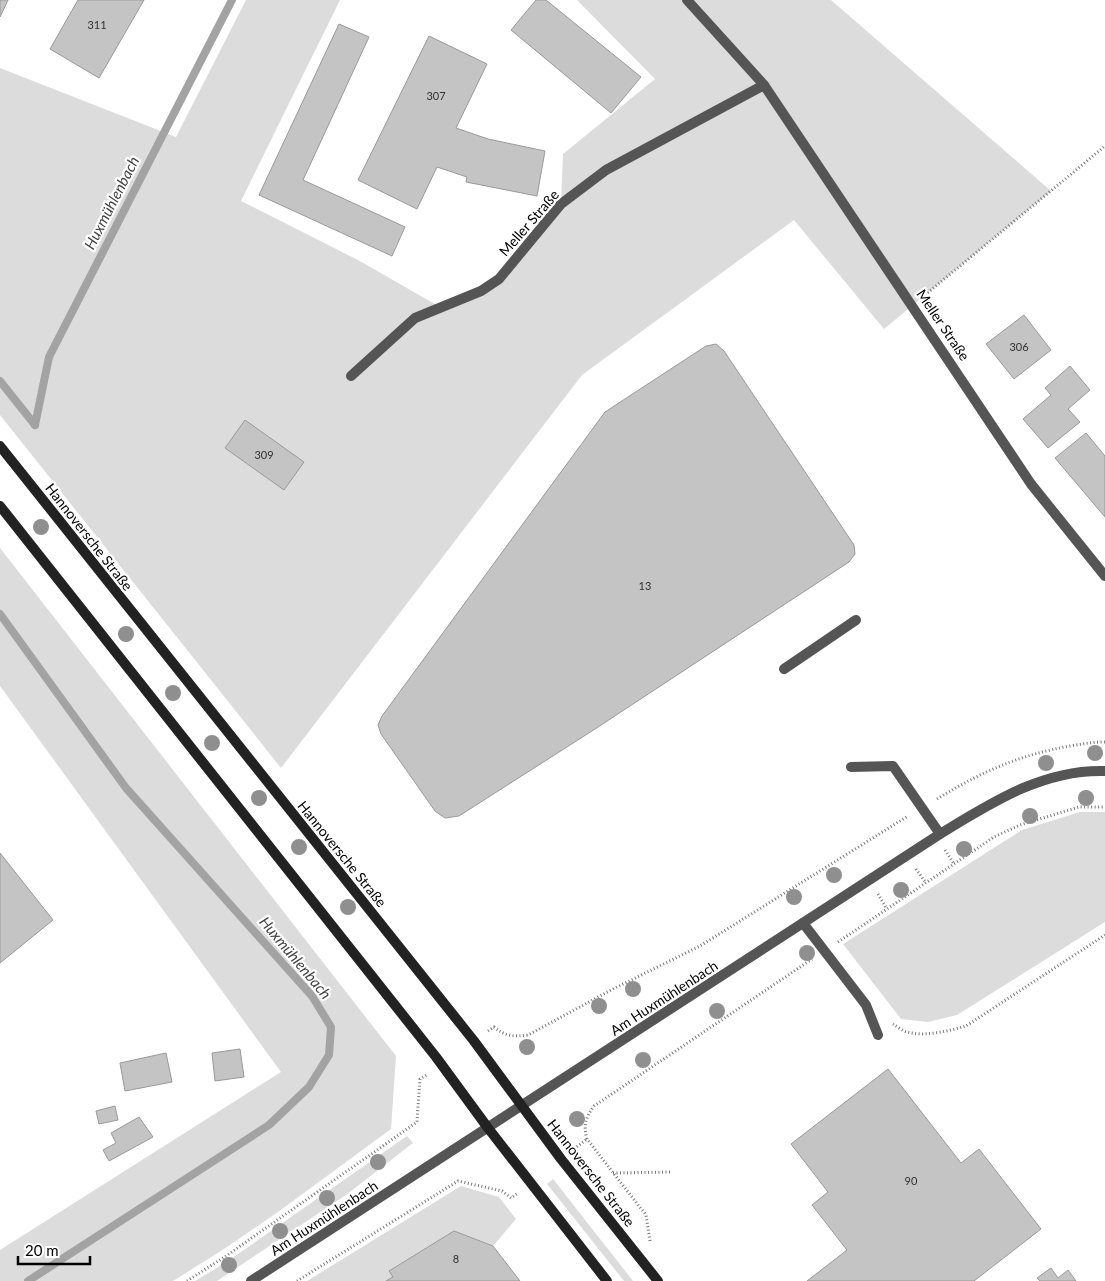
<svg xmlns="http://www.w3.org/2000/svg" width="1105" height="1281" font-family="Lato,sans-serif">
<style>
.green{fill:#dcdcdc}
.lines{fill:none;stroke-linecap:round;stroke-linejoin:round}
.stream{stroke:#a3a3a3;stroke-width:8}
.building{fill:#c4c4c4;stroke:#999}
.path{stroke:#777;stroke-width:3;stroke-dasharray:1 2.5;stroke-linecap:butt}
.lane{stroke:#555;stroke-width:10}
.street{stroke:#555;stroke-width:10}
.secondary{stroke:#222;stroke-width:10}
.tree{fill:#8f8f8f}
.labels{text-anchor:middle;stroke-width:4.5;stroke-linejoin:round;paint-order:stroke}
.number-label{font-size:11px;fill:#313131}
.street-label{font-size:14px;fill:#000;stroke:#fff}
.water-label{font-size:15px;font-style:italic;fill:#444;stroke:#fff}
</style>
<rect width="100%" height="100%" fill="#fff"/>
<g class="green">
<polygon points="246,0 340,0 241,201 358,260 440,307 499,279 561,204 563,154 655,79 577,0 831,0 1051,191 884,329 794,220 582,375 281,768 0,415 0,68 176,137"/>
<polygon points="0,548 396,1056 391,1129 278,1212 224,1249 173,1281 0,1281 0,1250 281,1072 0,686"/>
<polygon points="1080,812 1105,812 1105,922 957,1015 928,1022 901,1019 843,944 1022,830"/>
<polygon points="407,1136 413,1143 346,1195 217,1281 195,1281 228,1261"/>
<polygon points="553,1179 633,1281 624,1281 547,1184"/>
<polygon points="461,1186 499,1197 516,1219 493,1246 454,1231 389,1271 393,1277 386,1281 307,1281"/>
</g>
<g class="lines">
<g class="stream">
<polyline points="0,381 35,425"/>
<polyline points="35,425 49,357 232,0"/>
<polyline points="0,614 126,788 312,996 331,1027 329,1055 309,1087 269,1125 28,1281"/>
</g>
</g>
<g class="building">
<polygon points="0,0 8,0 0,17"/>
<polygon points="78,0 144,0 99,78 50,49"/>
<polygon points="536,0 546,0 641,77 611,113 511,30"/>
<polygon points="339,24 369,37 303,180 405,227 392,256 259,195"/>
<polygon points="429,36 487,64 456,128 488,139 545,151 537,196 466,182 467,177 437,167 417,209 358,180"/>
<polygon points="1024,315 1051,350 1014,379 986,344"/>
<polygon points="716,344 724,351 854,545 855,554 849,562 595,729 459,816 445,818 435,811 381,734 378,725 382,716 605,412 706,346"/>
<polygon points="1070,366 1090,390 1068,409 1080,422 1048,448 1023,419 1051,395 1045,388"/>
<polygon points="245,420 304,462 284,490 225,448"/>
<polygon points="1086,433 1105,456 1105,517 1055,458"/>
<polygon points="0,853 53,920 0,963"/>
<polygon points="240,1049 244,1077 215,1081 212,1053"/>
<polygon points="166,1053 172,1082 125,1091 120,1063"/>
<polygon points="888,1069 961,1163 979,1149 1041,1229 974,1281 807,1281 847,1250 812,1205 828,1192 791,1144"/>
<polygon points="115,1106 118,1120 99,1124 96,1111"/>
<polygon points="139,1117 153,1137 109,1161 103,1150 116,1143 111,1133"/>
<polygon points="454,1231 493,1246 520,1281 386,1281 393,1277 389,1271"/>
<polygon points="1051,1268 1058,1278 1068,1270 1076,1281 1040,1281 1037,1278"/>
</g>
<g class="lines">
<g class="path">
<polyline points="925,295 1105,146"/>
<path d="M937,799C981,772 1019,755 1070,746C1082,744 1093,742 1105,742"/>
<polyline points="945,850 954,864"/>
<polyline points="916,869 926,883"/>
<polyline points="878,894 887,909"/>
<polyline points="838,942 994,837 1020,825 1079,807 1105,807"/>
<path d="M893,1024C897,1026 902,1031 907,1032C925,1037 948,1031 966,1026L1105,935"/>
<path d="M488,1031L494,1027C505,1036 513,1037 528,1035L613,989L700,946L908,816"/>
<polyline points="574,1149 587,1139"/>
<polyline points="613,1173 670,1172"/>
<path d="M650,1241L646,1215L587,1139C583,1125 586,1117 594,1106L812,959"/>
<polyline points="187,1281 226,1256 417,1122 420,1079 428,1074"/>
<polyline points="297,1281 458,1181 502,1191 511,1198 518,1193"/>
</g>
<g class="lane">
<polyline points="351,376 415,318 481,291 499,279 561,204 606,170 764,85"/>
<polyline points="784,669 856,620"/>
<polyline points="851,767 893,766 940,834"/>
<polyline points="803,923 866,1005 878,1035"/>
</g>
<g class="street">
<polyline points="687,0 764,85 1031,484 1105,576"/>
<path d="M251,1281L940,834C991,803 1043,769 1105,771"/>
</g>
<g class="secondary">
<polyline points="0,446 474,1041 561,1159 658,1281"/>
<polyline points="0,506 436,1057 488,1128 607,1281"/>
</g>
</g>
<g class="tree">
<circle cx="41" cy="527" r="8"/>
<circle cx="126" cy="634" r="8"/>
<circle cx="173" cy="693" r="8"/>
<circle cx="212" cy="743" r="8"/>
<circle cx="1095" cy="753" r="8"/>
<circle cx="1046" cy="763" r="8"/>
<circle cx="259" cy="798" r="8"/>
<circle cx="1086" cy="798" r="8"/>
<circle cx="1030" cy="816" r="8"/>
<circle cx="299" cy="847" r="8"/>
<circle cx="964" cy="849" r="8"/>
<circle cx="834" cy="875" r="8"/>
<circle cx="901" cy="890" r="8"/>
<circle cx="794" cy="897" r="8"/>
<circle cx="348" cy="907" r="8"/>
<circle cx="807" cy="953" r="8"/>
<circle cx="633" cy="989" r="8"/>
<circle cx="599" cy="1006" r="8"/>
<circle cx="717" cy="1011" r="8"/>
<circle cx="527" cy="1047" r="8"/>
<circle cx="643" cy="1060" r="8"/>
<circle cx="577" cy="1119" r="8"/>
<circle cx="378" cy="1162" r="8"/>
<circle cx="327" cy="1198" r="8"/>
<circle cx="280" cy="1231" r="8"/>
<circle cx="229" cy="1265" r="8"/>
</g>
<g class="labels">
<g class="number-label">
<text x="97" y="29">311</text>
<text x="436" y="100">307</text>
<text x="1019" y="351">306</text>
<text x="264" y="459">309</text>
<text x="645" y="590">13</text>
<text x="911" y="1185">90</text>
<text x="456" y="1263">8</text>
</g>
<g class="street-label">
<text transform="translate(529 223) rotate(-49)" y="5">Meller Straße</text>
<text transform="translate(943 325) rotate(56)" y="5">Meller Straße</text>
<text transform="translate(89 537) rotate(52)" y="5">Hannoversche Straße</text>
<text transform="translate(342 854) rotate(51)" y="5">Hannoversche Straße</text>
<text transform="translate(664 998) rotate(-33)" y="5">Am Huxmühlenbach</text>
<text transform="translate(591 1173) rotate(52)" y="5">Hannoversche Straße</text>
<text transform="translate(324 1218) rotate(-33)" y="5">Am Huxmühlenbach</text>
</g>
<g class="water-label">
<text transform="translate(112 203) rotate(-63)" y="5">Huxmühlenbach</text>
<text transform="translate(295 958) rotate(50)" y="5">Huxmühlenbach</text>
</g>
</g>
<path d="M18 1256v8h72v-8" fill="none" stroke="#000000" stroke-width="2.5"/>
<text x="25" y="1256" font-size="15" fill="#000000" stroke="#ffffff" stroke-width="4" paint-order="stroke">20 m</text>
</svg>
